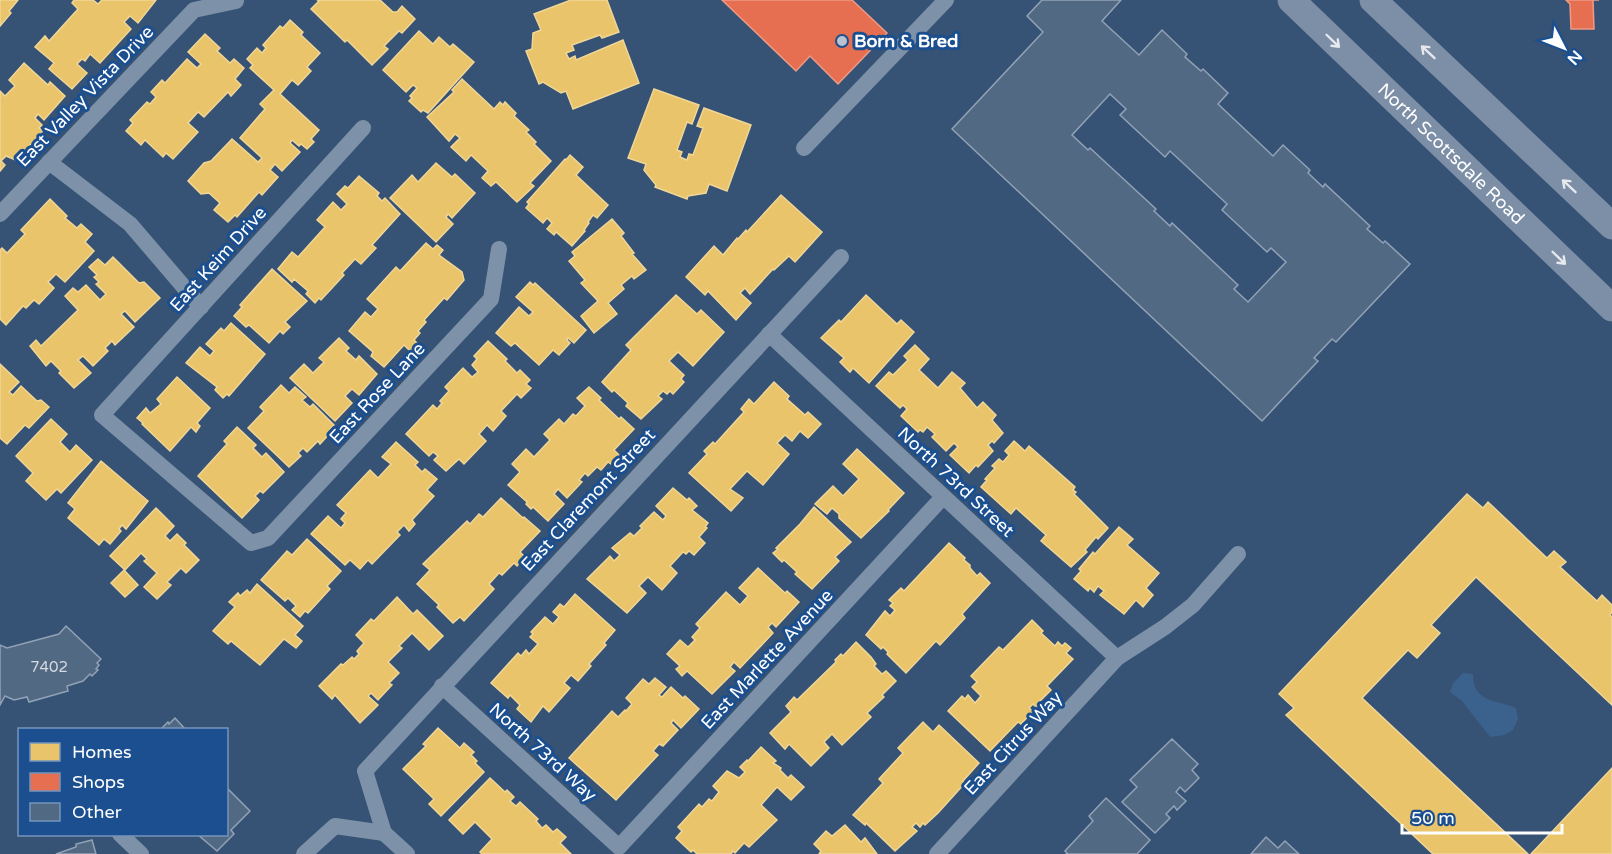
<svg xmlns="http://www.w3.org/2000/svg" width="1612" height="854" font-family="'Varela Round',sans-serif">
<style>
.water{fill:#3b618d}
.homes{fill:#e9c46a;stroke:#f0d697;stroke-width:1.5}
.shops{fill:#e76f51;stroke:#ee9a85;stroke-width:1.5}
.building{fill:#526984;stroke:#92a2b6;stroke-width:1.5;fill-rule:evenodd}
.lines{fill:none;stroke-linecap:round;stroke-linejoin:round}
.minor{stroke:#7d92a8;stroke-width:16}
.primary{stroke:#7d8ea7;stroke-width:27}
.oneway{stroke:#e5e8ed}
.poi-dot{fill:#b9c2ce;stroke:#1b4f8f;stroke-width:2}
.labels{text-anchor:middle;stroke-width:6;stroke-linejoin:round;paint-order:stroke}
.number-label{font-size:15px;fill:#d4dae0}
.poi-label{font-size:18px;font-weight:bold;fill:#fff;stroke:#1b4f8f;text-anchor:start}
.street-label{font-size:18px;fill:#fff;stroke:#1b4f8f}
</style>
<rect width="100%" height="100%" fill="#365274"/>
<path class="water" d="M1463,673L1473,674C1473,678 1474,685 1476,689C1483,702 1503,702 1516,708L1518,719L1513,730L1504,735L1490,737L1462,701L1450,692L1453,683Z"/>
<g class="homes">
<polygon points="0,0 18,0 9,11 11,13 0,26"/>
<polygon points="74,0 93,0 98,4 102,0 156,0 138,23 130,16 124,22 131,29 100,63 90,54 85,61 82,59 77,64 87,73 72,89 49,69 54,63 35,47 45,36 49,41 78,9 72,3"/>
<polygon points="317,0 380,0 393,12 397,12 402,6 415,19 402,33 399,31 384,46 388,49 372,65 347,40 345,42 311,9 319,1"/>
<polygon points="571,0 607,0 619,32 602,38 600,35 572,45 574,50 566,53 569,59 575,56 576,60 623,40 639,83 573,109 566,91 561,93 543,82 539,84 526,51 532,49 533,33 541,30 534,14"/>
<polygon points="290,20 303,32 301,35 320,53 307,67 311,71 298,85 292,80 280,94 319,130 311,139 314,142 307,149 301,144 299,146 292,140 290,143 300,152 282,171 275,164 270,170 278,177 262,195 259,192 237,217 235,215 228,222 214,210 220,203 209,193 201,194 188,181 204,163 211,161 232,139 258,162 262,158 240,138 265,109 260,104 274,90 250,68 253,65 247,59 257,48 262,53 266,48 263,45 280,26 283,28"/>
<polygon points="419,31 433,44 439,37 450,47 453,44 474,62 428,113 423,110 421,112 409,101 412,98 410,96 417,88 413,85 406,92 383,70"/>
<polygon points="205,34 220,48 217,51 230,63 234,59 244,68 235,79 241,85 231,96 228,92 204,117 198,112 188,123 198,132 173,159 166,153 163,157 145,140 141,145 126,131 133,123 130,120 147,102 150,104 156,97 151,92 162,80 165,83 187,59 197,68 201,64 188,52"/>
<polygon points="24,63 48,85 50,82 65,96 44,120 38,114 35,118 42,125 39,128 43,131 16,160 6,156 1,161 5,165 0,171 0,91 5,96 15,86 9,80"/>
<polygon points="462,79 494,109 500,102 503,105 505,102 516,113 514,116 529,130 526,132 536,142 534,144 551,161 530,183 534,186 517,202 496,182 491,186 482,178 488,171 471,155 466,161 451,147 460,138 455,134 449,141 427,117 454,92 452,90"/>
<polygon points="654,89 699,105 692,124 687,122 677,150 682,152 680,157 687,160 689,154 693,155 703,128 697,126 704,108 751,125 727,191 709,184 706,193 688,196 687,199 655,187 656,185 644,170 646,164 628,158"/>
<polygon points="570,155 583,167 576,175 608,205 597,218 593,215 588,222 589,223 584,230 585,231 572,246 556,232 554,235 547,229 552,223 547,218 543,223 526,208 529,204 527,202 565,159 566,160"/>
<polygon points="436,163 452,177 455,174 475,193 452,218 448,214 446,217 453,224 436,242 390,198 412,175 418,182"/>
<polygon points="359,176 379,193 377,196 382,201 385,198 400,214 372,245 376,248 361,264 355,259 342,273 344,275 321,300 319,298 315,303 306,294 308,291 294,279 292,282 278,269 292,252 298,257 325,227 317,220 333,202 341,210 347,204 337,194 345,186 348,188"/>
<polygon points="781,195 822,232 795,262 789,256 774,270 773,269 750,294 745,288 740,293 751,303 736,320 708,291 705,295 686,277 714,246 723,255 737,238 738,239 746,230 747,232"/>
<polygon points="50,199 67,216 65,218 77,228 81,224 92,234 85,242 94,251 65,282 56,274 48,282 54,288 39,304 34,300 26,308 23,306 6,325 0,319 0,250 2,248 7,253 25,234 21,230"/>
<polygon points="612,219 624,233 621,236 634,253 632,254 646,270 634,279 632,276 621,285 624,289 608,303 617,314 594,333 581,316 598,301 581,283 585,280 569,261 575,256 572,252"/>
<polygon points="426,243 433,249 437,245 443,250 439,255 462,272 464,280 447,300 444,298 424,320 426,322 418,331 420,333 414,340 417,343 410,351 404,345 384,367 371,356 373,352 349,331 365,312 371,317 378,309 367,299 396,267 400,271"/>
<polygon points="113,257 139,283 144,282 160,298 135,322 125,311 121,314 134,327 115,345 112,341 105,348 108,351 93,366 83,356 78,360 91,373 74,388 59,373 61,371 51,361 46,366 30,346 36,340 41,346 78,310 65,296 73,288 78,292 86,285 100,300 106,294 96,284 99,282 94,277 97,275 89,267 98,259 105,265"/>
<polygon points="272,269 307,301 285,322 290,327 283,334 280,331 269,343 249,325 246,327 234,316 242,307 240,305"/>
<polygon points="530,282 533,285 535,283 586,330 574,343 568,338 567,340 570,343 559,355 553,350 539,365 515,343 511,346 496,333 519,307 529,316 533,312 516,297"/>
<polygon points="676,295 697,314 701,310 724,332 693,366 678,352 669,361 684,375 681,379 684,382 673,394 670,391 667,394 663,391 658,396 662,399 641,419 626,406 628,403 614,390 612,392 602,382 631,350 626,345"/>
<polygon points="866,295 897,324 901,320 914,332 869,383 853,368 850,372 840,362 844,358 821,338 839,320 841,322"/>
<polygon points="231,323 265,354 229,396 227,394 223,398 215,390 217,387 186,363 200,347 210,356 214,351 206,344 221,328 224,331"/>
<polygon points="339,338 349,348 346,351 356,360 359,356 377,374 359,395 352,389 345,396 352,403 335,421 290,378 304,364 313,373 324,362 319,358"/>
<polygon points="488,341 507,359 505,361 517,373 520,370 530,380 526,384 531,388 521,398 517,394 501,411 506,416 493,431 487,425 479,434 486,441 464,464 459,459 446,471 434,460 438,456 433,452 429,456 406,434 433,405 437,409 442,403 440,401 449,391 445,387 463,368 472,377 478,372 472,365 477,359 474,356"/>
<polygon points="915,345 929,359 919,370 938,388 952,372 965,383 960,388 977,408 983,402 996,415 992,420 1003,433 994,443 992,441 988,445 993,451 978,467 976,465 969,473 950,455 958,447 954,443 946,451 932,437 935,434 927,427 923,432 920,430 918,432 901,416 907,409 903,405 900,408 876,386 889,372 893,375 908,360 904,356"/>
<polygon points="0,364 19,382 9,392 13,395 21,386 37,401 41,400 49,407 29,428 25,425 7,444 0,438"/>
<polygon points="177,377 210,408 197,423 200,426 196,432 191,427 170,451 142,424 143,423 137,418 146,408 150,413 161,404 157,399"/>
<polygon points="774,382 789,396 787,399 805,415 808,412 821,424 808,438 800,431 792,441 785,435 777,443 789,454 763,485 747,471 730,489 743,498 731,511 689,473 707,454 704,451 713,442 715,444 744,412 741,409 749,399 754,404"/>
<polygon points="281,385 289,393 295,387 306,397 302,400 310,407 313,404 334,425 330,429 332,431 320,444 318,441 307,452 303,448 298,453 301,456 289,467 248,428 264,411 260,407"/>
<polygon points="589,387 601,398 599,400 619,419 621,417 634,429 614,450 619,455 611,464 608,462 601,470 597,467 588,476 585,473 579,480 582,482 567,498 558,489 554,494 564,504 548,521 533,507 531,509 526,504 527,502 508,485 520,472 512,464 526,449 534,457 550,440 544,434 559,419 564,424 573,414 576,416 585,406 577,398"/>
<polygon points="51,419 67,434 60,442 70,452 76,445 92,460 61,493 57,489 46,500 26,481 33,473 16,456"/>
<polygon points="237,427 256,445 253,448 262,457 266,453 284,472 263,493 260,491 255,496 259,500 242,518 198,476 227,444 224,441"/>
<polygon points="1014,441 1025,451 1029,446 1075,487 1073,490 1076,492 1074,494 1108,528 1098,539 1096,537 1085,550 1087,552 1071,567 1041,541 1046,535 1016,508 1011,514 981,487 987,480 985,479 995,468 992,466 999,459 1003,462 1009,455 1005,451"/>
<polygon points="396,442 418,462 415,465 422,472 425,469 437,479 427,490 434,496 412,520 415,524 409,531 404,525 397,532 400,535 372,564 368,560 360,569 350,560 345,565 311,534 328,516 341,528 345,523 341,519 346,513 337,505 370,470 378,478 391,464 382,457"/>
<polygon points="857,449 904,493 888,510 889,511 861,538 839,518 839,514 832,508 827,514 815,504 833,486 843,496 859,479 843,464"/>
<polygon points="101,461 148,501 126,529 122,525 119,529 121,531 110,544 104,539 99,545 68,518 75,509 68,503"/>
<polygon points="673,488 687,500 689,498 697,506 692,510 708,523 705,527 707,528 699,537 705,543 694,555 689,551 686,554 683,552 670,566 677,573 662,590 648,577 639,586 646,593 627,613 587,579 610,556 614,561 620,555 612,548 630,533 634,536 642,528 640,526 654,512 663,520 666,516 656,506"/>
<polygon points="1467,494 1483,508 1488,502 1547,558 1554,551 1566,562 1560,567 1597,601 1602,595 1612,605 1612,612 1610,615 1612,617 1612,705 1476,577 1431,625 1440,633 1417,658 1408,650 1362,698 1528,854 1433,854 1286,715 1294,708 1279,694"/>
<polygon points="501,498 523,518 524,517 540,531 520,552 525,557 517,566 514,563 502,575 499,573 489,584 494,589 464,621 460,617 453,623 437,607 439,605 417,584 430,570 423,564 467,521 470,524 479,514 483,517"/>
<polygon points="814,507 851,542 835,557 839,561 812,589 795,574 797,572 784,560 782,562 773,553 778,549 776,548 800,524"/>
<polygon points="156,508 174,526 165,536 170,541 177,534 186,543 184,545 199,560 186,573 181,568 167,582 171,585 157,599 144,587 157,573 144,561 147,559 141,553 125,570 110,556"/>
<polygon points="1119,527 1133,539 1127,545 1159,573 1146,588 1153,595 1143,607 1136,600 1124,614 1100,595 1104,591 1098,586 1094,592 1090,588 1088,591 1074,579 1081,571 1079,569 1093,552 1095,554"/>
<polygon points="307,539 341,571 327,586 330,589 308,613 305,611 300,617 292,610 296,606 288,598 285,601 261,580 287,551 292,555"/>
<polygon points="949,543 965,558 964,560 970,565 970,568 977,576 980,573 990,583 962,614 965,618 940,645 936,641 906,673 887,654 888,652 883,647 881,649 866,635 885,611 890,616 895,610 890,606 893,603 889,600 901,588 904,591"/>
<polygon points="758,568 785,593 787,591 799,602 776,627 772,623 768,627 773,633 740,668 734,662 730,667 735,671 712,694 687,671 682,676 676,669 680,666 667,654 680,640 688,647 695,640 692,637 700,628 696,624 726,592 740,605 748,596 739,588"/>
<polygon points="124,570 138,585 125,597 111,583"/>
<polygon points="257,584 303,626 295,635 302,641 296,648 284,639 260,665 231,641 228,644 213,631 235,607 229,602 238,593 240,596 247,590 250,593"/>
<polygon points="575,594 615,630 604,643 606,645 589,664 591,666 578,681 571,675 564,683 570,688 549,712 543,706 531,722 517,709 520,705 510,695 508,698 491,683 518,653 521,656 526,650 529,654 538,644 530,637 533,634 531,632 545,617 553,624 559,617 553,612 560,604 564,607"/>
<polygon points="397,597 413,614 417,610 443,636 429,650 412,633 399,646 402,648 388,662 399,673 389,683 392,685 378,700 371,693 368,696 378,705 360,723 335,695 332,699 319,686 341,664 343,665 352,657 354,659 359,654 357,651 364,643 356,635 371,619 374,621"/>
<polygon points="1032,620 1043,631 1041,633 1055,646 1058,642 1062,646 1065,643 1071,648 1066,653 1073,659 1047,686 1051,690 1038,703 1041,705 1038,709 1033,704 1029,708 1033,711 1021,724 1018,722 990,751 948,711 962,696 965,699 968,695 975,703 981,696 972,687 977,682 971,676 999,647 1003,650"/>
<polygon points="856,642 871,657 876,664 874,666 882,674 886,671 896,681 882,695 884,697 867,713 871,717 842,745 832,734 824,742 829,748 811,766 789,744 785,749 770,733 791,712 786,706 794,697 797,700 836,662 835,660 841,654 843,656"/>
<polygon points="655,678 666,687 659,695 662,697 671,687 683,698 685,696 699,709 681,728 673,720 671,723 678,730 663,746 659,744 653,751 658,755 616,800 569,758 612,711 618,717 625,710 626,711 632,704 626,698 643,679 649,684"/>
<polygon points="923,722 933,732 939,725 979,763 963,781 965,783 938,813 925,825 923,823 920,827 916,823 912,827 917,831 895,851 866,823 865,825 853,815 883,783 879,779 903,753 898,748"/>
<polygon points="438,728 460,748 464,743 474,752 471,755 477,761 475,763 484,772 441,816 429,804 434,799 403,769 426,746 423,744"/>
<polygon points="761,747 776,761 773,763 781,768 780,770 788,778 791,775 804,787 791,800 777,787 761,805 777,820 749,847 744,843 735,853 733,851 731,854 697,854 693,850 691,852 676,838 682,831 678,827 699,804 702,807 709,799 712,801 719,792 713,786 727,771 739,778 745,772 740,767 747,760 748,761"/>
<polygon points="1612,768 1612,854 1531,854"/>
<polygon points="490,778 505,792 507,790 514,797 510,801 516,806 520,802 538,819 536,821 542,828 546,825 553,832 557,829 566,837 560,843 571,854 482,854 480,852 492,839 475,822 463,834 449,820"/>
<polygon points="845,825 861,842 865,838 877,854 819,854 821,851 814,844 826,831 832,836"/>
</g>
<g class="shops">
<polygon points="722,0 852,0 887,33 838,84 810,56 796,71"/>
<polygon points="1566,0 1599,0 1593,0 1594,29 1571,29 1570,4"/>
</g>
<g class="building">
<path d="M1042,0H1121L1102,21L1139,55L1162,30L1187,54L1185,57L1201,71L1203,69L1228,93L1218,104L1273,156L1283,145L1310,170L1308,173L1323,187L1325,184L1370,226L1367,229L1383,243L1385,241L1410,264L1336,342L1332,339L1314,358L1318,361L1262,421L952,129L1043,32L1027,16ZM1110,94L1126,109L1120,115L1165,157L1170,151L1227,204L1222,210L1267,252L1271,248L1286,262L1248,302L1234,289L1238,285L1172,223L1170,226L1154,211L1156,209L1090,148L1088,150L1072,135Z"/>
<polygon points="66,626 101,659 97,663 99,665 96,669 98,670 92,676 90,674 83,681 67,686 68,691 29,702 27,697 14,700 5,696 0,705 0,645 7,648 59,634"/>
<polygon points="175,718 186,730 160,730 168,722 169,724"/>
<polygon points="1172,739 1198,764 1192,770 1199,778 1185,792 1180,787 1176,792 1186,801 1177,810 1174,806 1166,814 1170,818 1155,833 1122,802 1137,787 1130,780"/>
<polygon points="226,787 250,811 231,830 234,834 217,851 197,834 226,834"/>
<polygon points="1106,798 1150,840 1137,854 1066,854 1067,853 1065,851 1093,821 1089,816"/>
<polygon points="1266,837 1278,848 1285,841 1299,854 1251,854"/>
<polygon points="92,840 96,854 56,854 76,847 76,844"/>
</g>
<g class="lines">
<g class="minor">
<polyline points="363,128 102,415 251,543 268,538 491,299 499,249"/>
<polyline points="804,148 946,0"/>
<polyline points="49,162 130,224 201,307"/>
<polyline points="0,214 194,10 236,1"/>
<polyline points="769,334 1117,658"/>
<polyline points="442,686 619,847 943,497"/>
<polyline points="120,834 141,854"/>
<polyline points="304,854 335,826 384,833"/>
<polyline points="407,854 384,833 365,771 841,257"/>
<polyline points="937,854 1117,658 1165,627 1193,605 1238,554"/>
</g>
<g class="primary">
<path id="s1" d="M1291,0L1612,308"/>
<polyline points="1373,0 1612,226"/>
</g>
</g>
<defs><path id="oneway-shaft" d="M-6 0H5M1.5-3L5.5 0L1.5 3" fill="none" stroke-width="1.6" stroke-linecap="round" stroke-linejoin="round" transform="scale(1.5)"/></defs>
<g class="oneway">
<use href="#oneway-shaft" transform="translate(1333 41) rotate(44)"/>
<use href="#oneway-shaft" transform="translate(1428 52) rotate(-137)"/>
<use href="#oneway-shaft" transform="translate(1569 186) rotate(-137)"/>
<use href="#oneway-shaft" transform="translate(1559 258) rotate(44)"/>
</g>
<circle class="poi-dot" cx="842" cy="41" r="6"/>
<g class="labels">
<g class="number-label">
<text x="49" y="672">7402</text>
</g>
<g class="poi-label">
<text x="854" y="47">Born &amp; Bred</text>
</g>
<g class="street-label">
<text transform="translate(85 96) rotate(-46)" y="6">East Valley Vista Drive</text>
<text dy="6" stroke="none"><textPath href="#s1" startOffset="222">North Scottsdale Road</textPath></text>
<text transform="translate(218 259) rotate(-48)" y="6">East Keim Drive</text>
<text transform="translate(377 393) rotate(-47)" y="6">East Rose Lane</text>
<text transform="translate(956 482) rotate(43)" y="6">North 73rd Street</text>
<text transform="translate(588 500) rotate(-47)" y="6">East Claremont Street</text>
<text transform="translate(767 659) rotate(-47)" y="6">East Marlette Avenue</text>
<text transform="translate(1013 743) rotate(-47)" y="6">East Citrus Way</text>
<text transform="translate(543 752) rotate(42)" y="6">North 73rd Way</text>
</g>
</g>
<rect x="18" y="728" width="210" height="108" fill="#1b4f8f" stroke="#7695bc" stroke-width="1.5"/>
<rect x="30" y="743" width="30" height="18" fill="#e9c46a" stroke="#7695bc" stroke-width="1.5"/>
<text x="72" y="758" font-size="18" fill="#ffffff">Homes</text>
<rect x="30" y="773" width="30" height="18" fill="#e76f51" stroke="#7695bc" stroke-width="1.5"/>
<text x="72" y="788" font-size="18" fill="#ffffff">Shops</text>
<rect x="30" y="803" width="30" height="18" fill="#526984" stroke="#7695bc" stroke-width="1.5"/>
<text x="72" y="818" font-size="18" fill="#ffffff">Other</text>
<g transform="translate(1564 48) rotate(132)" stroke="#1b4f8f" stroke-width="4.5" paint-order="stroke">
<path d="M0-4.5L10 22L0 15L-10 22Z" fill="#ffffff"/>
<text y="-9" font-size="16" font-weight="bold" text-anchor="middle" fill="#ffffff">N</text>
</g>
<path d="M1402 824v9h160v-9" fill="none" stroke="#ffffff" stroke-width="3"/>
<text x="1411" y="824" font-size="18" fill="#ffffff" stroke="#1b4f8f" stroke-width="4.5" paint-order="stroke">50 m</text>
</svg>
